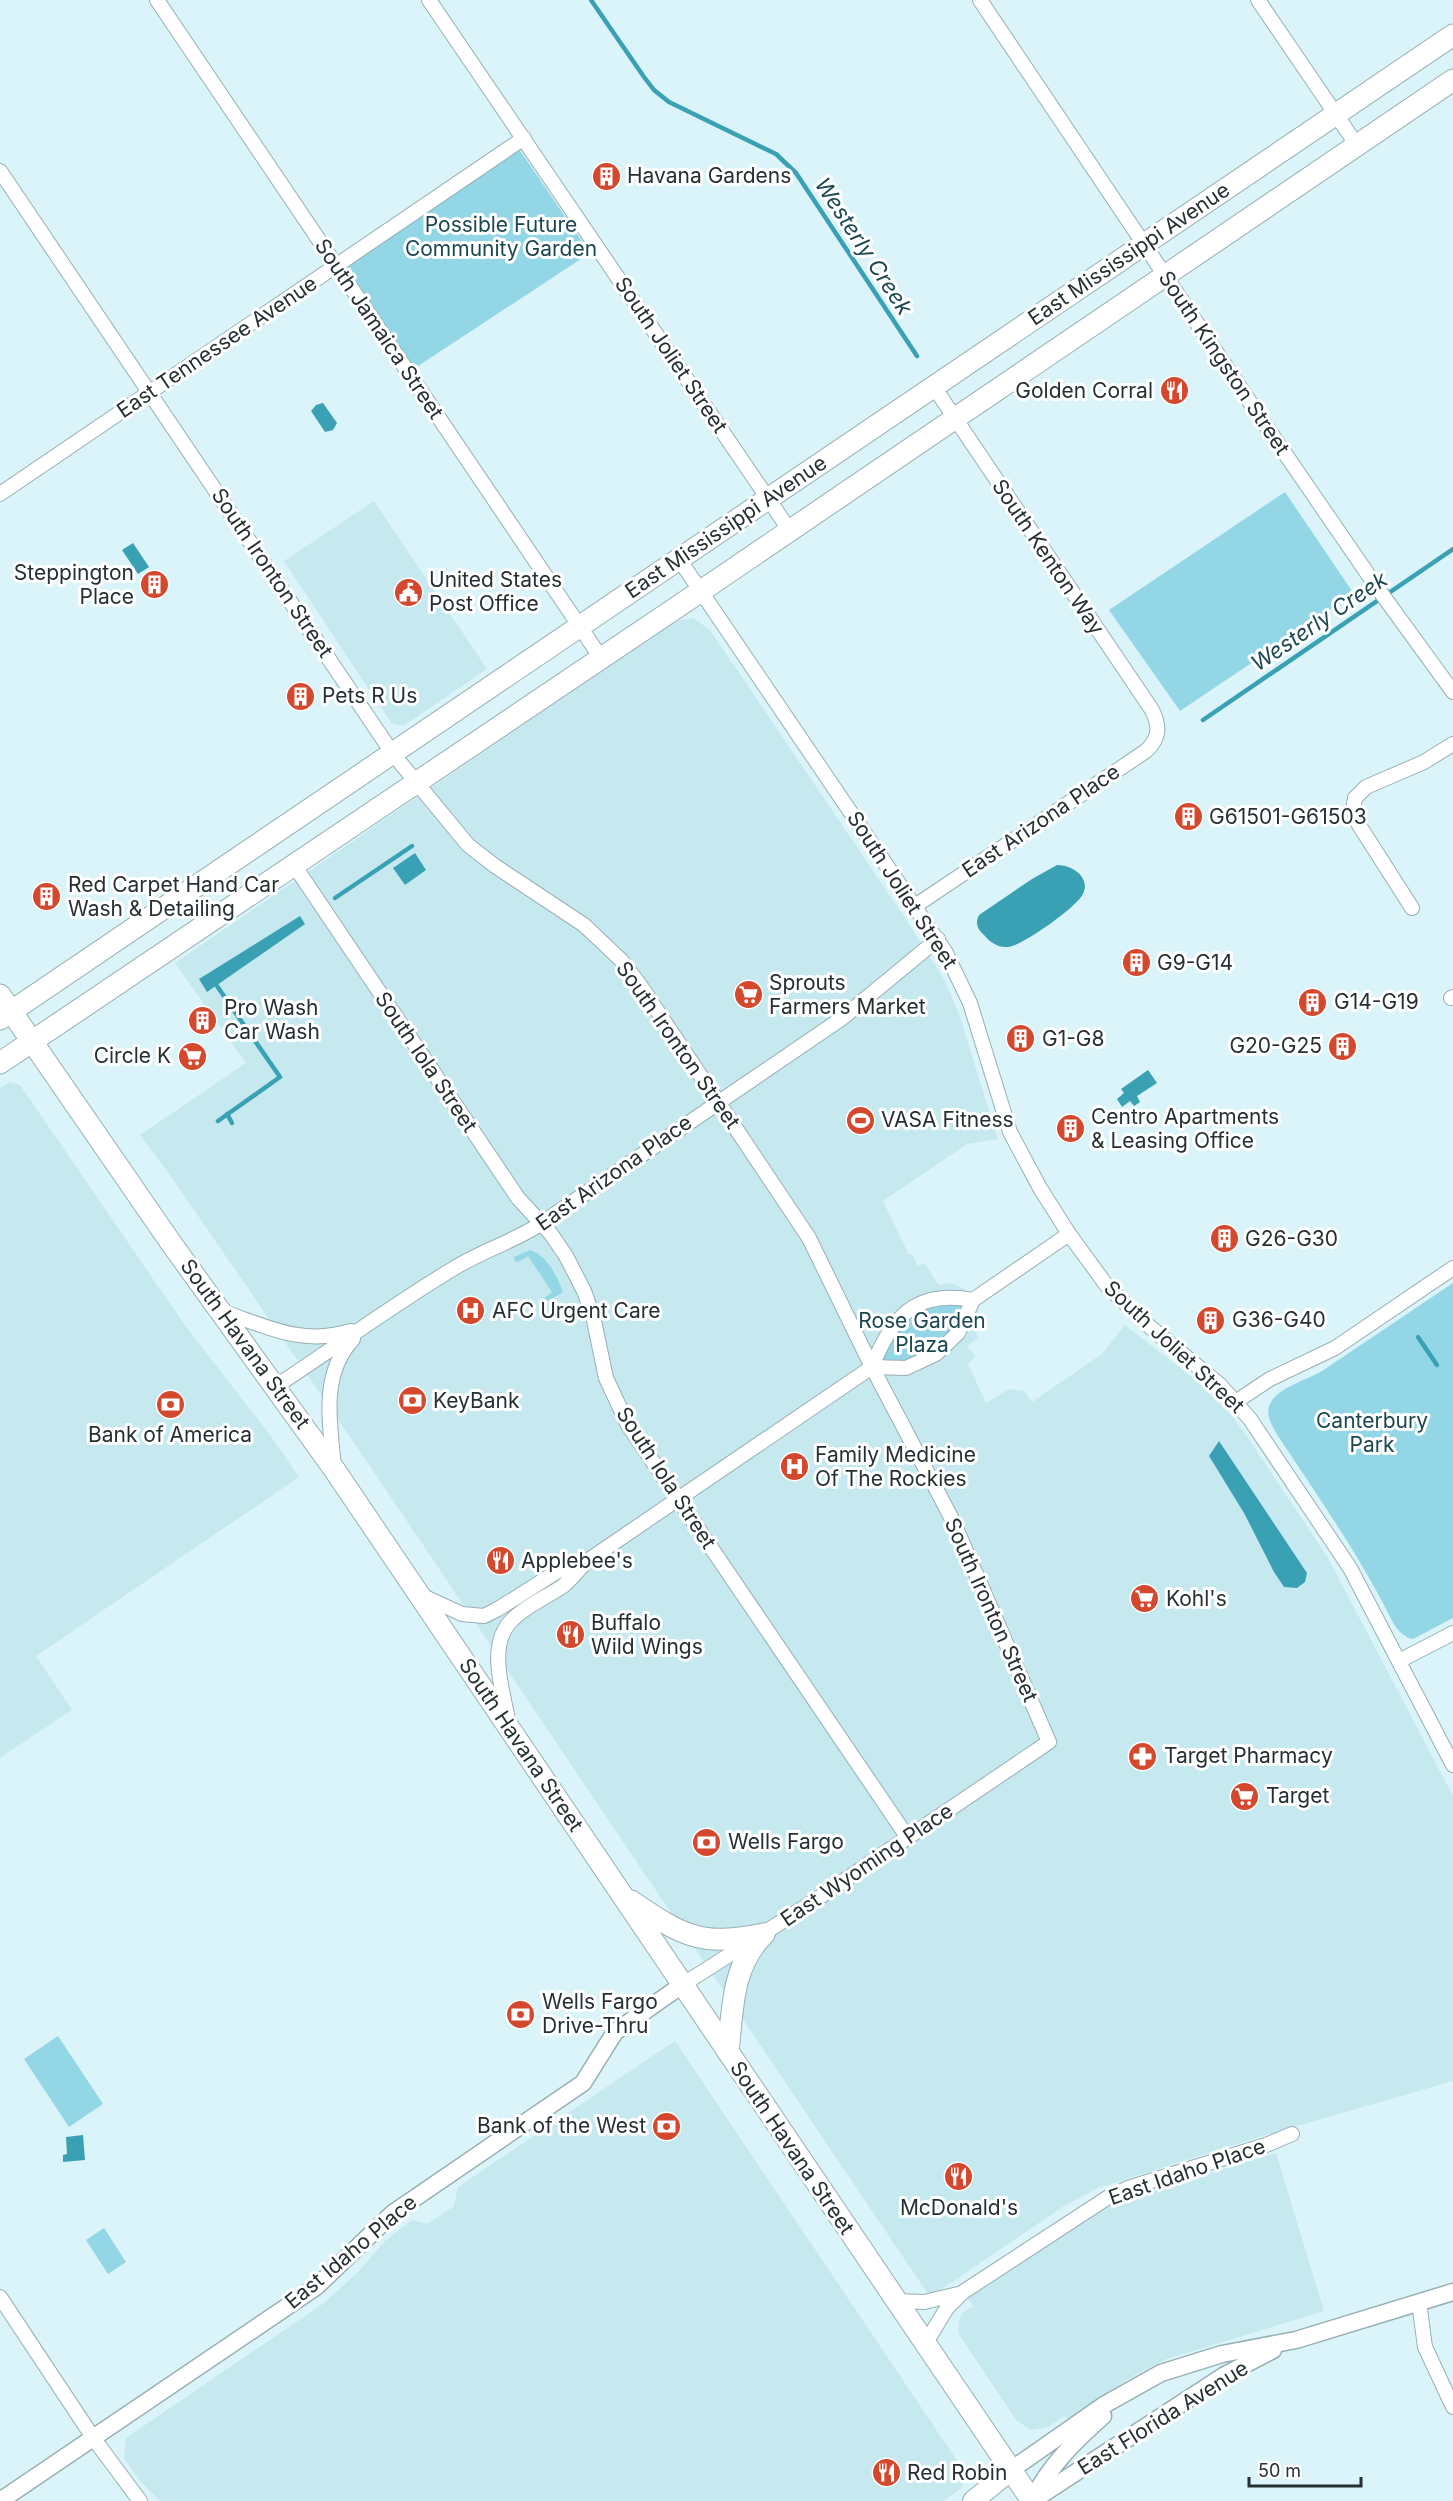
<svg xmlns="http://www.w3.org/2000/svg" width="1453" height="2501" font-family="Inter,sans-serif">
<style>
.built{fill:#c6e9f0}
.green{fill:#93d6e5}
.water{fill:#3aa1b5}
.lines{fill:none;stroke-linecap:round;stroke-linejoin:round}
.stream{stroke:#3aa1b5;stroke-width:4.5}
.minor-casing{stroke:#97afb5;stroke-width:16}
.tertiary-casing{stroke:#97afb5;stroke-width:19}
.secondary-casing{stroke:#97afb5;stroke-width:22}
.primary-casing{stroke:#97afb5;stroke-width:23}
.minor{stroke:#fff;stroke-width:14}
.tertiary{stroke:#fff;stroke-width:16}
.secondary{stroke:#fff;stroke-width:20}
.primary{stroke:#fff;stroke-width:21}
.labels{text-anchor:middle;stroke-width:6;stroke-linejoin:round;paint-order:stroke}
.poi-label{font-size:21px;fill:#263032;stroke:#fff;text-anchor:start}
.park-label{font-size:21px;fill:#1a4750;stroke:#fff}
.street-label{font-size:21px;fill:#263032;stroke:#fff}
.water-label{font-size:22px;font-style:italic;fill:#1c4951;stroke:#fff}
</style>
<rect width="100%" height="100%" fill="#daf4f9"/>
<g class="built">
<polygon points="374,501 487,669 403,726 392,724 284,561"/>
<polygon points="693,618 710,630 907,921 944,979 959,1014 998,1139 967,1144 883,1201 909,1255 912,1254 918,1266 924,1263 939,1285 951,1283 965,1289 977,1306 979,1314 972,1327 979,1338 969,1344 968,1348 976,1356 968,1364 986,1403 1009,1389 1024,1391 1032,1402 1102,1354 1125,1325 1197,1381 1232,1416 1244,1432 1328,1558 1453,1796 1453,2081 1262,2136 1098,2188 1064,2206 930,2297 357,1447 170,1175 140,1135 246,1063 175,963 673,622"/>
<polygon points="10,1082 20,1085 184,1324 270,1435 299,1477 36,1656 72,1710 0,1758 0,1088"/>
<polygon points="675,2041 964,2471 962,2488 943,2501 160,2501 140,2481 124,2458 126,2438 324,2303 357,2273 385,2241 412,2220 427,2224 454,2206 458,2187"/>
<polygon points="1276,2153 1324,2311 1167,2359 1133,2376 1068,2419 1065,2416 1048,2427 1031,2430 1017,2421 958,2333 959,2321 962,2313 973,2306 963,2292 1128,2188 1131,2197"/>
</g>
<g class="green">
<polygon points="519,149 590,253 415,368 346,267"/>
<polygon points="1285,492 1354,594 1180,711 1109,610"/>
<path d="M530,1250C547,1255 557,1276 563,1292L548,1301H541L552,1292L528,1256L518,1262L515,1261L514,1257Z"/>
<path d="M1453,1283V1618L1413,1639C1397,1636 1391,1618 1384,1605C1353,1546 1315,1492 1278,1436C1272,1426 1264,1413 1271,1402C1281,1386 1307,1380 1322,1371C1366,1342 1409,1312 1453,1283Z"/>
<polygon points="960,1297 968,1313 923,1362 872,1367 902,1315"/>
<polygon points="58,2036 103,2104 69,2127 24,2059"/>
<polygon points="104,2228 126,2262 108,2274 86,2240"/>
</g>
<g class="water">
<polygon points="323,403 337,423 333,430 325,432 311,411 316,405"/>
<polygon points="133,543 149,567 138,574 122,550"/>
<polygon points="415,853 426,870 405,885 393,868"/>
<path d="M1057,865C1072,865 1091,877 1083,894C1077,907 1022,946 1008,947C998,948 990,942 984,935C977,929 975,923 979,915L1032,879Z"/>
<polygon points="300,916 305,924 207,992 199,979"/>
<polygon points="1148,1070 1157,1083 1137,1096 1140,1102 1134,1106 1130,1101 1122,1107 1117,1099 1124,1093 1121,1089"/>
<polygon points="1219,1441 1307,1573 1305,1582 1297,1588 1284,1587 1274,1572 1244,1513 1209,1456"/>
<polygon points="83,2135 85,2160 63,2162 63,2155 67,2154 66,2137"/>
</g>
<g class="lines">
<g class="stream">
<polyline points="591,0 644,77 654,90 669,102 776,154 796,173 917,356"/>
<polyline points="1203,720 1453,549"/>
<polyline points="335,898 412,846"/>
<polyline points="217,986 280,1077 218,1121"/>
<polyline points="227,1114 232,1123"/>
<polyline points="1418,1337 1437,1365"/>
</g>
<defs>
<g id="minor">
<polyline points="157,0 601,658"/>
<polyline points="429,0 790,531"/>
<polyline points="980,0 1264,423 1376,586 1453,692"/>
<polyline points="1258,0 1356,144"/>
<polyline points="0,171 393,754 468,845 495,866 584,925 621,960 640,985 809,1238 872,1367 953,1521 1049,1742 811,1903 682,1985"/>
<polyline points="0,494 524,138"/>
<polyline points="679,559 946,953 970,1003 1010,1132 1040,1188 1069,1234 1107,1286 1150,1327 1220,1385 1250,1419 1350,1568 1453,1765"/>
<polyline points="294,865 518,1198 551,1234 566,1256 584,1291 593,1316 606,1378 628,1425 908,1838"/>
<path d="M915,906L1146,751C1160,738 1160,726 1152,710L934,387"/>
<polyline points="1412,908 1359,825 1353,810 1355,798 1366,787 1424,762 1453,744"/>
<polyline points="1451,998 1453,997"/>
<path d="M221,1311C268,1327 302,1346 351,1331"/>
<polyline points="872,1367 906,1368 936,1354 958,1333 973,1300 1069,1234"/>
<path d="M276,1386C336,1347 394,1304 456,1267C484,1250 515,1241 542,1223L841,1019L938,939"/>
<polyline points="1237,1401 1270,1379 1335,1348 1453,1268"/>
<path d="M334,1467C330,1422 320,1375 353,1339"/>
<polyline points="423,1596 462,1614 484,1616 498,1609 558,1571 583,1564"/>
<polyline points="1399,1661 1453,1633"/>
<path d="M508,1720C503,1690 486,1644 513,1619C527,1605 547,1597 563,1586C574,1577 581,1565 593,1557L872,1367C891,1318 915,1289 973,1300"/>
<polyline points="0,2297 94,2439 140,2501"/>
<polyline points="896,2301 924,2302 958,2294"/>
<polyline points="1419,2302 1425,2347 1453,2407"/>
<polyline points="925,2344 947,2308 963,2292 1107,2198 1128,2188 1266,2145 1292,2134"/>
</g>
<g id="tertiary">
<polyline points="1011,2470 1104,2405 1161,2373 1222,2354 1296,2340 1453,2292"/>
<path d="M1033,2499C1050,2465 1075,2441 1103,2416"/>
<polyline points="0,2501 316,2287 393,2213 583,2083 615,2032 682,1985"/>
<polyline points="1032,2501 1225,2375 1273,2350"/>
</g>
<polyline id="secondary" points="973,2501 1011,2470"/>
<g id="primary">
<polyline points="0,995 171,1243 334,1469 1032,2501"/>
<polyline points="0,1019 1453,35"/>
<polyline points="0,1063 701,591 1453,80"/>
<path d="M631,1901C683,1936 700,1947 764,1934"/>
<path d="M728,2052C733,2009 731,1967 764,1934"/>
</g>
</defs>
<use href="#minor" class="minor-casing"/>
<use href="#tertiary" class="tertiary-casing"/>
<use href="#secondary" class="secondary-casing"/>
<use href="#primary" class="primary-casing"/>
<use href="#minor" class="minor"/>
<use href="#tertiary" class="tertiary"/>
<use href="#secondary" class="secondary"/>
<use href="#primary" class="primary"/>
</g>
<defs>
<symbol id="building-disc" viewBox="-11 -11 22 22"><circle r="9.5" fill="#d4482e" stroke="#fff"/><path d="M-4-6H4V6H1V3H-1V6H-4ZM-2.5-4.3h1.7v1.8h-1.7ZM.8-4.3h1.7v1.8H.8ZM-2.5-1h1.7V.8h-1.7ZM.8-1h1.7V.8H.8Z" fill="#fff"/></symbol>
<symbol id="restaurant-disc" viewBox="-11 -11 22 22"><circle r="9.5" fill="#d4482e" stroke="#fff"/><path d="M-5-6h1v4h1v-4h1v4h1v-4h1v5L-1.5 .5V6h-2V.5L-5-1ZM5-6V6H3V1.5H1.5Q1.5-4 5-6Z" fill="#fff"/></symbol>
<symbol id="civic-disc" viewBox="-11 -11 22 22"><circle r="9.5" fill="#d4482e" stroke="#fff"/><path d="M-.6-6.5H3V-4.5H.6V-3L4-1V1h2V6H-6V1h2V-1L-.6-3ZM-1.2 2.5V6h2.4V2.5Z" fill="#fff"/></symbol>
<symbol id="supermarket-disc" viewBox="-11 -11 22 22"><circle r="9.5" fill="#d4482e" stroke="#fff"/><path d="M-6-5.5h2.5l.6 2H6L4.5 2H-2.5L-4.4-4H-6ZM-1.5 3.2a1.3 1.3 0 1 0 .1 0ZM3 3.2a1.3 1.3 0 1 0 .1 0Z" fill="#fff"/></symbol>
<symbol id="stadium-disc" viewBox="-11 -11 22 22"><circle r="9.5" fill="#d4482e" stroke="#fff"/><path d="M0-5a6.5 5 0 1 0 0 10a6.5 5 0 1 0 0-10ZM-3.5-1.8h7v3.6h-7Z" fill="#fff"/></symbol>
<symbol id="hospital-disc" viewBox="-11 -11 22 22"><circle r="9.5" fill="#d4482e" stroke="#fff"/><path d="M-5-5h3v3.5h4V-5h3V5h-3V1.5h-4V5h-3Z" fill="#fff"/></symbol>
<symbol id="bank-disc" viewBox="-11 -11 22 22"><circle r="9.5" fill="#d4482e" stroke="#fff"/><path d="M-6-4H6V4H-6ZM0-2.3a2.3 2.3 0 1 0 0 4.6a2.3 2.3 0 1 0 0-4.6Z" fill="#fff"/></symbol>
<symbol id="pharmacy-disc" viewBox="-11 -11 22 22"><circle r="9.5" fill="#d4482e" stroke="#fff"/><path d="M-2-6h4v4h4v4h-4v4h-4v-4h-4v-4h4Z" fill="#fff"/></symbol>
</defs>
<g fill-rule="evenodd">
<use href="#building-disc" x="590" y="160" width="33" height="33"/>
<use href="#restaurant-disc" x="1158" y="374" width="33" height="33"/>
<use href="#building-disc" x="138" y="568" width="33" height="33"/>
<use href="#civic-disc" x="392" y="576" width="33" height="33"/>
<use href="#building-disc" x="284" y="680" width="33" height="33"/>
<use href="#building-disc" x="1172" y="800" width="33" height="33"/>
<use href="#building-disc" x="30" y="880" width="33" height="33"/>
<use href="#building-disc" x="1120" y="946" width="33" height="33"/>
<use href="#supermarket-disc" x="732" y="978" width="33" height="33"/>
<use href="#building-disc" x="1296" y="986" width="33" height="33"/>
<use href="#building-disc" x="186" y="1004" width="33" height="33"/>
<use href="#building-disc" x="1004" y="1022" width="33" height="33"/>
<use href="#building-disc" x="1326" y="1030" width="33" height="33"/>
<use href="#supermarket-disc" x="176" y="1040" width="33" height="33"/>
<use href="#stadium-disc" x="844" y="1104" width="33" height="33"/>
<use href="#building-disc" x="1054" y="1112" width="33" height="33"/>
<use href="#building-disc" x="1208" y="1222" width="33" height="33"/>
<use href="#hospital-disc" x="454" y="1294" width="33" height="33"/>
<use href="#building-disc" x="1194" y="1304" width="33" height="33"/>
<use href="#bank-disc" x="396" y="1384" width="33" height="33"/>
<use href="#bank-disc" x="154" y="1388" width="33" height="33"/>
<use href="#hospital-disc" x="778" y="1450" width="33" height="33"/>
<use href="#restaurant-disc" x="484" y="1544" width="33" height="33"/>
<use href="#supermarket-disc" x="1128" y="1582" width="33" height="33"/>
<use href="#restaurant-disc" x="554" y="1618" width="33" height="33"/>
<use href="#pharmacy-disc" x="1126" y="1740" width="33" height="33"/>
<use href="#supermarket-disc" x="1228" y="1780" width="33" height="33"/>
<use href="#bank-disc" x="690" y="1826" width="33" height="33"/>
<use href="#bank-disc" x="504" y="1998" width="33" height="33"/>
<use href="#bank-disc" x="650" y="2110" width="33" height="33"/>
<use href="#restaurant-disc" x="942" y="2160" width="33" height="33"/>
<use href="#restaurant-disc" x="870" y="2456" width="33" height="33"/>
</g>
<g class="labels">
<g class="poi-label">
<text x="627" y="183">Havana Gardens</text>
<text x="1153" y="398" text-anchor="end">Golden Corral</text>
<text x="134" y="580" text-anchor="end">Steppington<tspan x="134" dy="24">Place</tspan></text>
<text x="429" y="587">United States<tspan x="429" dy="24">Post Office</tspan></text>
<text x="322" y="703">Pets R Us</text>
<text x="1209" y="824">G61501-G61503</text>
<text x="68" y="892">Red Carpet Hand Car<tspan x="68" dy="24">Wash &amp; Detailing</tspan></text>
<text x="1157" y="970">G9-G14</text>
<text x="769" y="990">Sprouts<tspan x="769" dy="24">Farmers Market</tspan></text>
<text x="1334" y="1009">G14-G19</text>
<text x="224" y="1015">Pro Wash<tspan x="224" dy="24">Car Wash</tspan></text>
<text x="1042" y="1046">G1-G8</text>
<text x="1322" y="1053" text-anchor="end">G20-G25</text>
<text x="171" y="1063" text-anchor="end">Circle K</text>
<text x="1091" y="1124">Centro Apartments<tspan x="1091" dy="24">&amp; Leasing Office</tspan></text>
<text x="881" y="1127">VASA Fitness</text>
<text x="1245" y="1246">G26-G30</text>
<text x="492" y="1318">AFC Urgent Care</text>
<text x="1232" y="1327">G36-G40</text>
<text x="433" y="1408">KeyBank</text>
<text x="170" y="1442" text-anchor="middle">Bank of America</text>
<text x="815" y="1462">Family Medicine<tspan x="815" dy="24">Of The Rockies</tspan></text>
<text x="521" y="1568">Applebee's</text>
<text x="1166" y="1606">Kohl's</text>
<text x="591" y="1630">Buffalo<tspan x="591" dy="24">Wild Wings</tspan></text>
<text x="1164" y="1763">Target Pharmacy</text>
<text x="1266" y="1803">Target</text>
<text x="728" y="1849">Wells Fargo</text>
<text x="542" y="2009">Wells Fargo<tspan x="542" dy="24">Drive-Thru</tspan></text>
<text x="646" y="2133" text-anchor="end">Bank of the West</text>
<text x="959" y="2215" text-anchor="middle">McDonald's</text>
<text x="907" y="2480">Red Robin</text>
</g>
<g class="park-label">
<text x="501" y="232">Possible Future<tspan x="501" dy="24">Community Garden</tspan></text>
<text x="922" y="1328">Rose Garden<tspan x="922" dy="24">Plaza</tspan></text>
<text x="1372" y="1428">Canterbury<tspan x="1372" dy="24">Park</tspan></text>
</g>
<g class="street-label">
<text transform="translate(1129 254) rotate(-34)" y="7">East Mississippi Avenue</text>
<text transform="translate(379 329) rotate(56)" y="7">South Jamaica Street</text>
<text transform="translate(217 347) rotate(-34)" y="7">East Tennessee Avenue</text>
<text transform="translate(671 355) rotate(56)" y="7">South Joliet Street</text>
<text transform="translate(1224 363) rotate(56)" y="7">South Kingston Street</text>
<text transform="translate(726 527) rotate(-34)" y="7">East Mississippi Avenue</text>
<text transform="translate(1048 557) rotate(56)" y="7">South Kenton Way</text>
<text transform="translate(272 573) rotate(56)" y="7">South Ironton Street</text>
<text transform="translate(1041 821) rotate(-34)" y="7">East Arizona Place</text>
<text transform="translate(902 890) rotate(57)" y="7">South Joliet Street</text>
<text transform="translate(678 1045) rotate(55)" y="7">South Ironton Street</text>
<text transform="translate(426 1062) rotate(56)" y="7">South Iola Street</text>
<text transform="translate(614 1173) rotate(-35)" y="7">East Arizona Place</text>
<text transform="translate(245 1344) rotate(54)" y="7">South Havana Street</text>
<text transform="translate(1174 1347) rotate(43)" y="7">South Joliet Street</text>
<text transform="translate(666 1478) rotate(57)" y="7">South Iola Street</text>
<text transform="translate(991 1610) rotate(66)" y="7">South Ironton Street</text>
<text transform="translate(521 1745) rotate(56)" y="7">South Havana Street</text>
<text transform="translate(867 1865) rotate(-34)" y="7">East Wyoming Place</text>
<text transform="translate(792 2148) rotate(56)" y="7">South Havana Street</text>
<text transform="translate(1187 2172) rotate(-19)" y="7">East Idaho Place</text>
<text transform="translate(351 2252) rotate(-40)" y="7">East Idaho Place</text>
<text transform="translate(1163 2418) rotate(-32)" y="7">East Florida Avenue</text>
</g>
<g class="water-label">
<text transform="translate(864 246) rotate(57)" y="8">Westerly Creek</text>
<text transform="translate(1319 621) rotate(-34)" y="8">Westerly Creek</text>
</g>
</g>
<path d="M1249 2477v9h112v-9" fill="none" stroke="#263032" stroke-width="3"/>
<text x="1258" y="2477" font-size="18" fill="#263032" stroke="#ffffff" stroke-width="4.5" paint-order="stroke">50 m</text>
</svg>
